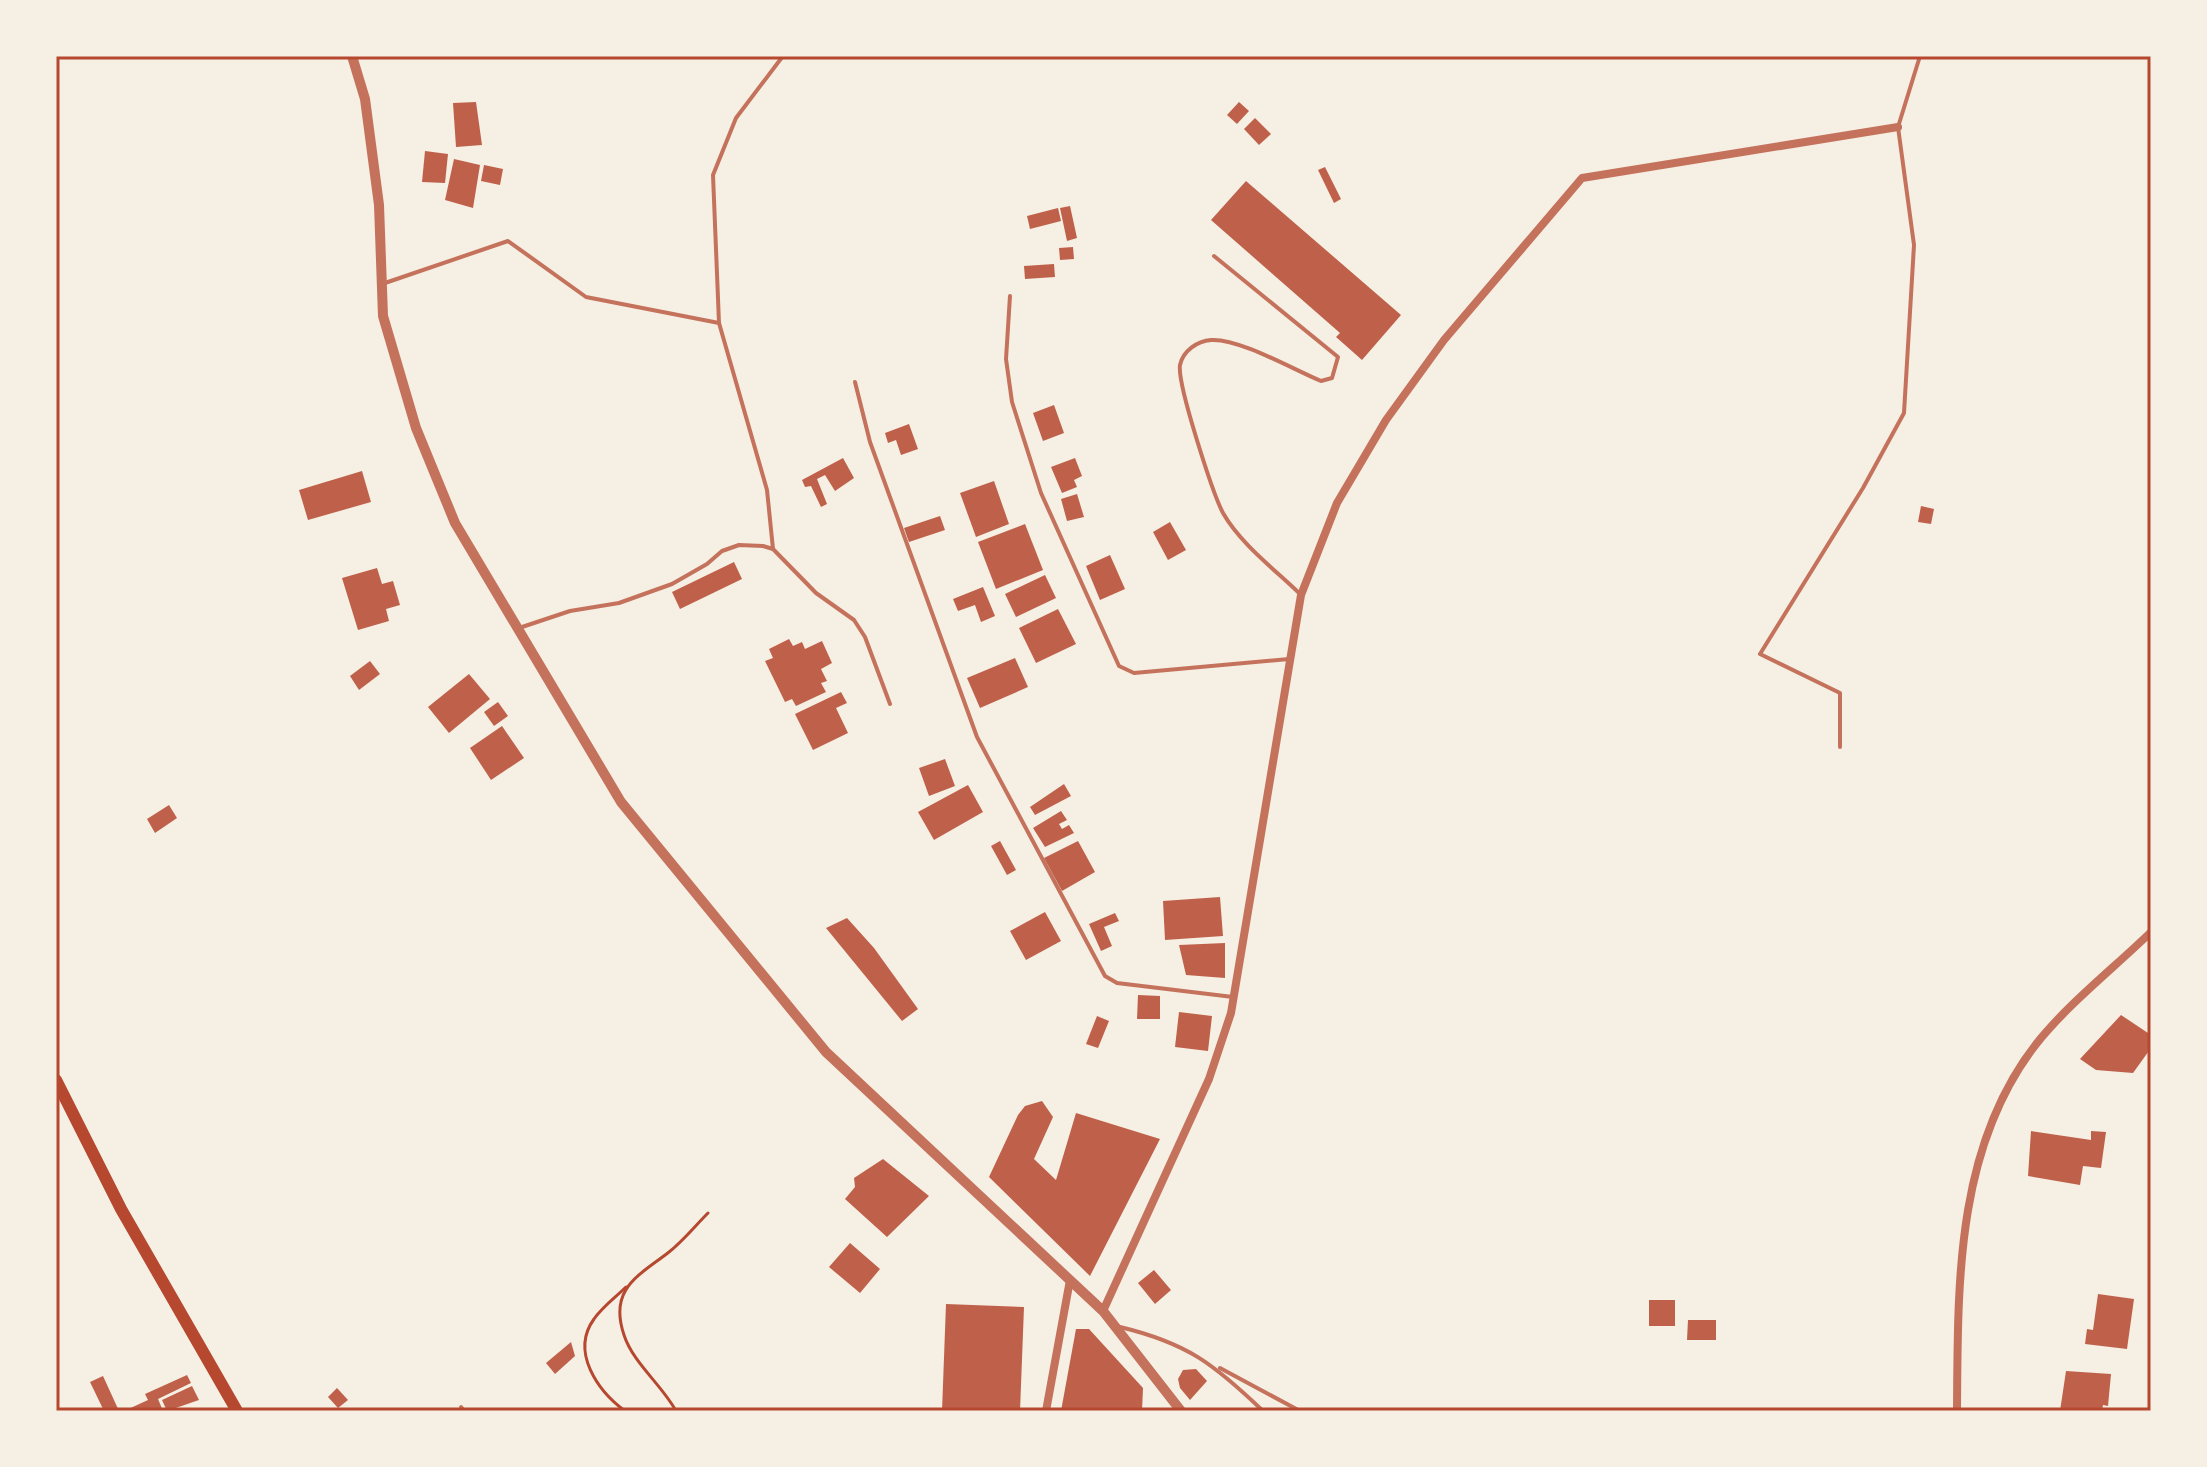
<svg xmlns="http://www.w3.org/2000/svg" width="2207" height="1467" font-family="Lato,sans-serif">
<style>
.building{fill:#bf614a}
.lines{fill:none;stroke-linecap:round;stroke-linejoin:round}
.path{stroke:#b5482f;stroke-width:3}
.service{stroke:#c5725c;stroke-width:4}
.minor{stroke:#c5725c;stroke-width:8}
.tertiary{stroke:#c5725c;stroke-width:10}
.primary{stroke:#b5482f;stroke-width:12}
.neatline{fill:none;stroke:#b5482f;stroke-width:3}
</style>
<rect width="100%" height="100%" fill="#f6efe4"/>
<g class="building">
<polygon points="476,102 482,145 456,147 453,103"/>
<polygon points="1239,102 1249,111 1237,124 1227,115"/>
<polygon points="1255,118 1271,134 1259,145 1244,129"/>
<polygon points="425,151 448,154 445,183 422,182"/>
<polygon points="454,159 480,165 473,208 445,200"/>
<polygon points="484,165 503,169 500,185 481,181"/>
<polygon points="1325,167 1341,199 1334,203 1318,170"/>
<polygon points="1246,181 1401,315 1362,360 1336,337 1340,333 1211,220"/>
<polygon points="1070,206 1077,238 1067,241 1060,208"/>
<polygon points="1058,208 1061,221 1030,229 1027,216"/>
<polygon points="1073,247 1074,259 1060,260 1059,248"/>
<polygon points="1054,264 1055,277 1025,279 1024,266"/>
<polygon points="1054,405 1064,433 1043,441 1033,413"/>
<polygon points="909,424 918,449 901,455 896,440 888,443 885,433"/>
<polygon points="843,458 854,478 835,491 825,475 817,479 827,504 821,507 811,486 805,487 802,480"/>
<polygon points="1075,458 1082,476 1074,480 1077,487 1062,493 1051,467"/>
<polygon points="362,471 371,502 308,520 299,490"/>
<polygon points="994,481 1009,524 976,537 960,493"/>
<polygon points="1077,494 1084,517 1067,521 1061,499"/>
<polygon points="1921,506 1934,509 1931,524 1918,522"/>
<polygon points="940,516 945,530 909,542 904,528"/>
<polygon points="1170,522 1186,550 1168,560 1153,532"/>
<polygon points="1025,524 1043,570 996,589 978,542"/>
<polygon points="1110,555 1125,589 1100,600 1086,566"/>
<polygon points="734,562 742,579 680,609 672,592"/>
<polygon points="377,568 382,584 393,581 400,605 386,609 389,621 358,630 342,578"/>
<polygon points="1045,575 1056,598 1016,617 1005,594"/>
<polygon points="983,587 995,616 981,622 975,605 958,611 953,599"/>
<polygon points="1058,609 1076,644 1036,663 1019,628"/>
<polygon points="789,639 793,646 802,642 805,649 822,641 832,663 821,669 827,681 821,683 826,692 796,706 792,699 785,702 765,661 773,658 769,649"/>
<polygon points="1015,658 1028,687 980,708 967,678"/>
<polygon points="370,661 380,674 359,690 350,676"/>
<polygon points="469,674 490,699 449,733 428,707"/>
<polygon points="841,692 847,703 836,708 848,733 813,750 795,714"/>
<polygon points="498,702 508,716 494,726 484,712"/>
<polygon points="502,726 524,758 491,780 470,748"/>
<polygon points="945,759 955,786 929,796 919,768"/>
<polygon points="1064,784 1071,796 1035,815 1030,807"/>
<polygon points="968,785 983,812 934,840 918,812"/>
<polygon points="169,805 177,818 155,833 147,819"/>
<polygon points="1061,811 1067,820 1059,824 1062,829 1069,825 1074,833 1045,847 1033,828"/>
<polygon points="1000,841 1016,870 1007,875 991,846"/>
<polygon points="1078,841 1095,872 1062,891 1044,858"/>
<polygon points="1220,897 1223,936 1165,940 1163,901"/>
<polygon points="1045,912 1061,941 1026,960 1010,931"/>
<polygon points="1115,913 1119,921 1104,927 1112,946 1101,951 1089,924"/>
<polygon points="847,918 874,948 918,1009 902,1021 826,928"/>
<polygon points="1225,943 1225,978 1186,975 1179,945"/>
<polygon points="1138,995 1160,996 1160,1019 1137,1019"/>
<polygon points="1179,1012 1212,1016 1208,1051 1175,1047"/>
<polygon points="2121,1015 2151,1035 2151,1048 2133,1073 2096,1070 2080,1059"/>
<polygon points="1097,1016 1109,1021 1098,1048 1086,1044"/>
<polygon points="1042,1101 1053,1117 1034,1159 1056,1180 1076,1113 1160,1139 1090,1276 989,1177 1018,1115 1025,1106"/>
<polygon points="2031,1131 2091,1140 2091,1131 2106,1132 2101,1168 2083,1166 2080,1185 2028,1176"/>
<polygon points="883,1159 929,1196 887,1237 845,1199 855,1187 854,1178"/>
<polygon points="850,1243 880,1269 860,1293 829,1267"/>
<polygon points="1154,1270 1171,1290 1155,1304 1138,1283"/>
<polygon points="2098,1294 2134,1299 2127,1349 2085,1344 2087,1329 2093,1330"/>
<rect x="1649" y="1300" width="26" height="26"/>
<polygon points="946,1304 1024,1307 1020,1411 942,1411"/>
<polygon points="1688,1320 1716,1320 1716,1340 1687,1340"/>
<polygon points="1076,1329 1089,1329 1143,1388 1142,1411 1061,1411"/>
<polygon points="571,1342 575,1356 555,1374 546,1363"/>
<polygon points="1196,1369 1207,1381 1190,1400 1180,1388 1178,1379 1183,1370"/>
<polygon points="2066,1371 2111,1374 2108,1406 2103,1405 2102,1411 2060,1411"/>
<polygon points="187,1375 191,1383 158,1399 163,1411 124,1411 148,1400 145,1394"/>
<polygon points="103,1376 119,1411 104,1411 90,1382"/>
<polygon points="192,1386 199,1400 167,1411 162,1400"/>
<polygon points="337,1388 348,1400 338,1408 328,1397"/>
</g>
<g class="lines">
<g class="path">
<path d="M625,1411C598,1391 570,1352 594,1319C602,1307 616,1297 626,1287"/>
<path d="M676,1411C662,1385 633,1363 624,1335C608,1288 640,1275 669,1252C683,1241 695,1226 708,1213"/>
</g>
<g class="service">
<path d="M1214,256L1338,357L1332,378L1321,381C1294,370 1239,338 1211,340C1197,341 1183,351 1180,365C1177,384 1213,494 1223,513C1240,543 1274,569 1299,593"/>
<polyline points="385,283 508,241 586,297 719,323"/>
<polyline points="1010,296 1006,359 1012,402 1041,493 1119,666 1134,673 1289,659"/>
<polyline points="855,382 870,442 977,737 1105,976 1117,983 1233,997"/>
<polyline points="773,549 767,490 719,323 713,175 736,118 783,56"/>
<polyline points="519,628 570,611 619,603 672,584 707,564 722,551 739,545 763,546 773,549 816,593 854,620 865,637 890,704"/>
<polyline points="1840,747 1840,693 1760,654 1863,488 1904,413 1914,245 1898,127 1920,56"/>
<path d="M1120,1327C1187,1343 1214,1364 1263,1411"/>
<polyline points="1220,1368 1300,1411"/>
<polyline points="461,1407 464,1411"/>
</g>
<g class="minor">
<polyline points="1103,1311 1209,1079 1231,1013 1301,595 1337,503 1386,420 1444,340 1582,178 1898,127"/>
<polyline points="1046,1411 1070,1280"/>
<path d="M1957,1411C1958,1285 1955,1147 2037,1043C2068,1004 2115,967 2151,932"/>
</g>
<polyline class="tertiary" points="352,56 365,99 379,205 383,316 416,428 455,523 621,802 826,1052 1103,1311 1181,1411"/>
<polyline class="primary" points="56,1080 121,1209 237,1411"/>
</g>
<rect width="2207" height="1467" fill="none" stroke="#f6efe4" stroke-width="116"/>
<rect x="58" y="58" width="2091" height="1351" class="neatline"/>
</svg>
